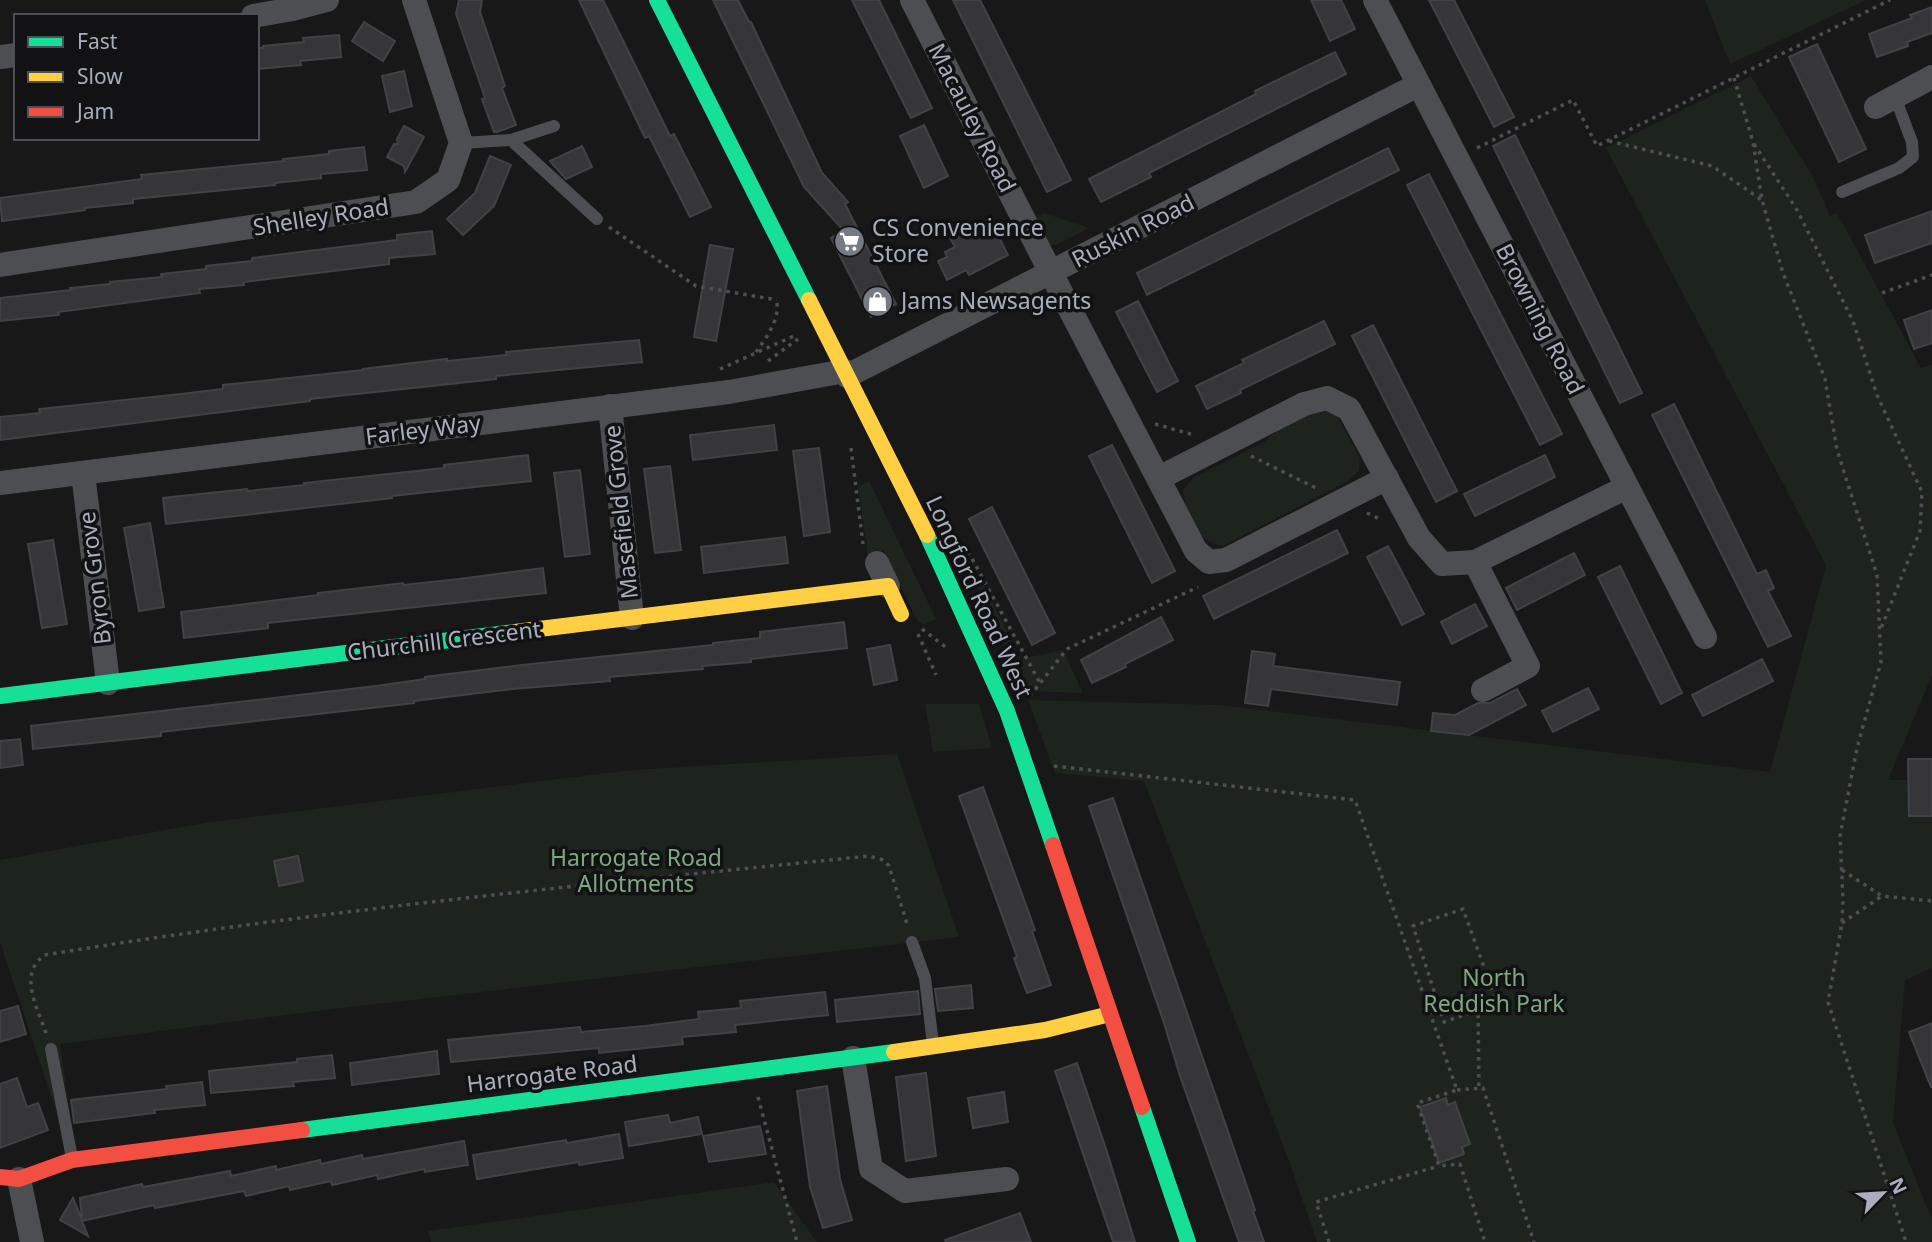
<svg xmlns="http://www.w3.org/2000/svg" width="1932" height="1242" font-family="'Noto Sans',sans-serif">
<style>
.green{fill:#1c241d}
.building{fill:#363638;stroke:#414245;stroke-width:2}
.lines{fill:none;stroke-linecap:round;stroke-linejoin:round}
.path{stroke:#4e4f53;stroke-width:3.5;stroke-dasharray:3.5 5;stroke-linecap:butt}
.lane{stroke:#4c4e52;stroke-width:12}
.street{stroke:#4c4e52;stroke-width:24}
.fast{stroke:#16e098;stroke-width:16}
.slow{stroke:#ffcf43;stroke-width:16}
.jam{stroke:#f24e42;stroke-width:16}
.labels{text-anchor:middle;stroke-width:7;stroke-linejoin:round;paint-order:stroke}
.street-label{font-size:23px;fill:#a8aebb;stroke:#121215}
.poi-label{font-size:23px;fill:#a8aebb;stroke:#121215;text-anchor:start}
.park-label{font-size:23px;fill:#7ea880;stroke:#121215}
</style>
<rect width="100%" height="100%" fill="#181819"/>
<g class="green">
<polygon points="1705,0 1866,0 1730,64"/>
<polygon points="1751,76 1814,179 1830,216 1837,213 1921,368 1932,365 1932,675 1888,780 1928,780 1932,813 1932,968 1905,980 1893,1123 1932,1220 1932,1242 1317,1242 1289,1161 1144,781 1055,773 1028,700 1220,705 1770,772 1826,565 1606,148"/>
<polygon points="1044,213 1089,228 1055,245 1050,245 1035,218"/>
<path d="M1326,409L1337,416L1360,458L1359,471L1348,481L1223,546C1196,542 1186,515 1183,491L1193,478L1264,442L1289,421Z"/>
<polygon points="869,481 936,619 924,624 917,620 883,550 868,557 858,486"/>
<polygon points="980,578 1021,659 1063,650 1083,693 1024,691 974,581"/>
<polygon points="925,704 979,704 992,748 933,752"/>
<polygon points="897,754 959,937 333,1009 60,1044 73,1136 65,1138 0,942 0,860 204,823 632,770"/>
<polygon points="774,1182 817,1242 431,1242 428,1231"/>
</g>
<g class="building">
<polygon points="459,0 482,0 480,12 505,86 502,88 516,125 497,132 494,132 482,99 485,98 456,14"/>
<polygon points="579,0 603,0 670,136 674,134 711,207 690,217 649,136 645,138"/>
<polygon points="713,0 738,0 749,22 751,22 822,173 848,202 845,204 896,304 871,317 831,238 844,231 804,187"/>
<polygon points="852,0 879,0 932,108 911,118"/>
<polygon points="953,0 980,0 1071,180 1047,192"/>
<polygon points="1311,0 1341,0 1355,29 1330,41"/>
<polygon points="1429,0 1454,0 1514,117 1494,127"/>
<polygon points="1932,7 1932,33 1907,42 1908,46 1877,57 1869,34 1912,18 1910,15"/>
<polygon points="364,22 395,41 383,61 352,41"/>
<polygon points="339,35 341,57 300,61 301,65 257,69 257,48 263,48 263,46 304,42 303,38"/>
<polygon points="1817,44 1866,149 1839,162 1789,57"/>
<polygon points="1335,52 1346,74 1149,173 1151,177 1101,202 1089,179 1256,94 1255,91"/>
<polygon points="404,71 412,106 390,112 382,76"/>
<polygon points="924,125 948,176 924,188 900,136"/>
<polygon points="404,126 424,137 405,172 404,166 387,157 394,144 398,144 397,139"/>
<polygon points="1515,135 1642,393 1620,403 1493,146"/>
<polygon points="582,146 592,167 566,179 550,161"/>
<polygon points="364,147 367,170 321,174 321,178 275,183 275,185 133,199 133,203 85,208 85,210 2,221 0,198 142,179 141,175 284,161 283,159 329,154 329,151"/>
<polygon points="1388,148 1399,170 1147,295 1137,273"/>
<polygon points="490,156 511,165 494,206 463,235 447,219 475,193"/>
<polygon points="1429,174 1562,434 1540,445 1407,185"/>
<polygon points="1932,211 1932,243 1875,263 1865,235"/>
<polygon points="990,219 1008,255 969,275 966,270 947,280 938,261 947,257 945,252 955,247 950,238"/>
<polygon points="432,231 435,254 389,258 389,264 244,282 244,285 199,289 200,293 58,312 59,315 0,321 0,298 71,290 70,288 110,284 110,282 162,277 161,274 206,269 206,266 252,261 252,258 397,240 397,235"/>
<polygon points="710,245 733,249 716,341 694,337"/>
<polygon points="1138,301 1178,381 1157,392 1116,312"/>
<polygon points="1932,310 1932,343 1914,349 1904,320"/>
<polygon points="1324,321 1335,344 1240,390 1241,393 1207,409 1196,386 1244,363 1242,360"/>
<polygon points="1373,325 1457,491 1436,502 1352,336"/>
<polygon points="639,340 642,362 496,376 496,379 310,399 310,401 0,440 0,417 40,413 39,409 181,394 223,389 223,385 363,370 363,369 447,359 447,361 507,355 506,352"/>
<polygon points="1674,404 1757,574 1766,570 1774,588 1768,591 1791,636 1768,647 1652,415"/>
<polygon points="774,425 777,450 693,460 690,435"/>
<polygon points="1112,445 1175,571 1152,583 1089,456"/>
<polygon points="819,448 830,532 804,536 793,451"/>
<polygon points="528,455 531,481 392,496 392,498 166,524 163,498 247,489 248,491 305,485 304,483 444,468 444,465"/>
<polygon points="1545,455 1555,477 1475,516 1464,494"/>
<polygon points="670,466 681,550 655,553 644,469"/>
<polygon points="580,470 590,554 565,557 554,473"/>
<polygon points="992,507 1055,633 1032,645 969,519"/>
<polygon points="150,523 164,607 139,611 124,528"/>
<polygon points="1337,530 1348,553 1214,619 1203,596"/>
<polygon points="785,537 788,563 704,573 701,547"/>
<polygon points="53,540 67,624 42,628 28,544"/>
<polygon points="1388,546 1424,614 1402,625 1367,557"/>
<polygon points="1574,553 1585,575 1517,610 1506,588"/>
<polygon points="1620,566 1682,693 1661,704 1598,577"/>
<polygon points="543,568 546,593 268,623 268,628 184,638 181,612 319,595 318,593 403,583 403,585 459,579"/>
<polygon points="1475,604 1487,626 1452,644 1441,622"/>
<polygon points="1161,617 1173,640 1125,664 1126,667 1092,683 1081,660"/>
<polygon points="844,622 847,648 751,659 751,662 702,666 703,669 609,677 610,681 512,689 414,701 414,703 161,732 161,736 33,749 31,726 376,686 425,679 425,677 522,665 713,645 713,643 760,638 760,632"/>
<polygon points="890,645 897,680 874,685 867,649"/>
<polygon points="1252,651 1275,654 1273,666 1400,682 1397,705 1271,689 1268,706 1245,703"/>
<polygon points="1762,659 1773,681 1703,716 1692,695"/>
<polygon points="1588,688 1599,709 1553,732 1542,711"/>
<polygon points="1517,689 1526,705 1469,735 1431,731 1433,713 1455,715 1478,703 1490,703"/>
<polygon points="20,739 23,765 0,768 0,741"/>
<polygon points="1908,759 1932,759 1932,816 1909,816"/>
<polygon points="983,787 1035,930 1032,931 1051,985 1027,993 1014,958 1017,957 959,796"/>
<polygon points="1113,798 1255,1210 1253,1211 1264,1242 1239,1242 1180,1076 1164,1023 1089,806"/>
<polygon points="298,856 303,881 279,886 274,861"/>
<polygon points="971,985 973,1008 938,1011 935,989"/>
<polygon points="918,991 920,1014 837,1022 835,1000"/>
<polygon points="825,992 828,1015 735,1025 736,1032 682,1037 683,1044 599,1053 599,1048 451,1062 448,1040 580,1027 581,1032 645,1026 699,1019 698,1012 741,1008 740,1001"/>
<polygon points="18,1006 26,1034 0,1042 0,1011"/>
<polygon points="1932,1023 1932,1087 1931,1087 1909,1032"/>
<polygon points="437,1051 439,1074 352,1085 350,1063"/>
<polygon points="332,1055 335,1078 293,1082 294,1086 211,1093 209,1071 297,1062 297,1059"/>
<polygon points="1077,1063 1107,1152 1135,1242 1113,1242 1055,1071"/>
<polygon points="926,1073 936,1156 906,1161 896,1077"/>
<polygon points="17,1078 27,1107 38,1103 48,1130 0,1148 0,1084"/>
<polygon points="202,1082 205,1105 154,1110 155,1113 74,1123 71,1100 167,1089 166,1086"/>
<polygon points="827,1086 840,1179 852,1220 823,1228 810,1187 797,1091"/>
<polygon points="1004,1092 1008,1122 973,1128 968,1098"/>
<polygon points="1446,1098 1448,1105 1455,1102 1470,1144 1462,1147 1464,1154 1439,1163 1420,1107"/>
<polygon points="668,1115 670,1123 698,1117 702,1134 629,1146 625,1122"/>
<polygon points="760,1126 766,1154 709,1162 703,1136"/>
<polygon points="619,1134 623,1158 579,1165 579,1162 477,1179 473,1155 566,1140 567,1143"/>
<polygon points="464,1141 468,1165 425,1172 424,1169 378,1179 377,1175 332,1185 331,1181 290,1190 289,1186 246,1196 244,1191 155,1208 154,1205 82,1221 88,1236 60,1220 73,1198 82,1220 80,1198 142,1184 143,1187 230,1171 231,1176 276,1166 276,1170 320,1160 321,1164 362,1155 363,1159"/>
<polygon points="1020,1213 1031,1242 946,1242 945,1240"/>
</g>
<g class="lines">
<g class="path">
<polyline points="1734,78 1753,142 1762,200 1783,273 1825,379 1837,450 1877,575 1881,662 1857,748 1840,836 1843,900 1842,923 1828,1002 1906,1242"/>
<polyline points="1609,141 1712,166 1762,200"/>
<polyline points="1754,144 1797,210 1853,321 1877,395 1922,492 1920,531 1880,631"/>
<polyline points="1477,148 1573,100 1597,146 1890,0"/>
<polyline points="609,227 696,286 777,300"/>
<polyline points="1882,293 1932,275"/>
<path d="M756,352C766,338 779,321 777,303"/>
<polyline points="768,361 798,339"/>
<polyline points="720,369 796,335"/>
<polyline points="1155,424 1194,435"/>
<polyline points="851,448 863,544"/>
<polyline points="1251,456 1316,488"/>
<polyline points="1367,513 1382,520"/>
<polyline points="964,544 1040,683"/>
<polyline points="922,629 947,648"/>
<polyline points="918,634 936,675"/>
<polyline points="1030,696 1067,649 1198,587"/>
<polyline points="1054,766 1355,800 1457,1090 1417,1103 1439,1166 1460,1164 1485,1242"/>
<polyline points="1842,870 1882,896 1932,901"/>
<polyline points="1842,923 1882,896"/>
<polyline points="1478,1010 1444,1022 1413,926 1463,909 1497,1003 1478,1010 1479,1088"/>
<path d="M46,1033C38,1009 17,973 45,955C318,910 594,884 869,856L883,860L889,866L908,927"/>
<polyline points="1457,1090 1483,1088 1534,1242"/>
<polyline points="758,1097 797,1242"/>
<polyline points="1329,1242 1316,1202 1439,1166"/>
</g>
<g class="lane">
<polyline points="511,140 597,219"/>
<polyline points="461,143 511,140 554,126"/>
<polyline points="1842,192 1899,168 1913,157 1912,142 1895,97"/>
<polyline points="912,942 925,978 933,1044"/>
<polyline points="51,1049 72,1158"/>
</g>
<g class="street">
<polyline points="912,0 1051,273 1196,551 1209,562 1226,560 1387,478"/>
<polyline points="1375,0 1705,637"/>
<polyline points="253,16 293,9 327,0"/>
<polyline points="0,57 16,55"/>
<polyline points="1876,107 1932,77"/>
<polyline points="0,265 416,202 448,180 461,143 414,0"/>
<polyline points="847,376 1418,85"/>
<polyline points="610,406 632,618"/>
<polyline points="83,473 108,683"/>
<polyline points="1159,478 1304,404 1327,398 1349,409 1419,538 1442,564 1475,562 1627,487"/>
<polyline points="0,483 729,392 845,371"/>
<polyline points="1475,562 1528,666 1483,690"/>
<polyline points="877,563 888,586"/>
<polyline points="853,1058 871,1169 905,1191 1007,1179"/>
<polyline points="19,1179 32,1242"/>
</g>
<g class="fast">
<polyline points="657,0 809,300"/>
<polyline points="927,535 1007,711 1053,845"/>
<polyline points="0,696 515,632"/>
<polyline points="1142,1107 1188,1242"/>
<polyline points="302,1130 894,1052"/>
</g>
<g class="slow">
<polyline points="809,300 927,535"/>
<polyline points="515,632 888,586 901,614"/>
<polyline points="894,1052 1045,1030 1110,1014"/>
</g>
<g class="jam">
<polyline points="1053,845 1142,1107"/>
<polyline points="0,1177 19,1179 72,1160 302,1130"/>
</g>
</g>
<defs>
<symbol id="supermarket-disc" viewBox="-11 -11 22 22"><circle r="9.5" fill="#767a82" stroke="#121215"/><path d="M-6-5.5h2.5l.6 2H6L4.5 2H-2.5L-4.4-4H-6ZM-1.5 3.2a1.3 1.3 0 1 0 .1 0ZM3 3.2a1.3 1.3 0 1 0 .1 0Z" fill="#fff"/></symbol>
<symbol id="shop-disc" viewBox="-11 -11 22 22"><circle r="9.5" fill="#767a82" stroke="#121215"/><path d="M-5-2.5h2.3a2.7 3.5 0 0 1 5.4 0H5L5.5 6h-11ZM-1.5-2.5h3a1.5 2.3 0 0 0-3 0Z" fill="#fff"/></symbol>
</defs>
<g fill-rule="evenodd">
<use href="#supermarket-disc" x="832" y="224" width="35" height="35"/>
<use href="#shop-disc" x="860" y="284" width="35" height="35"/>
</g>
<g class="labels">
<g class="street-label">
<text transform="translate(972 118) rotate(63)" y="8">Macauley Road</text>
<text transform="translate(321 217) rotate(-9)" y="8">Shelley Road</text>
<text transform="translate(1133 231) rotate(-27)" y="8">Ruskin Road</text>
<text transform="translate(1540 319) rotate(63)" y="8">Browning Road</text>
<text transform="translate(423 430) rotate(-7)" y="8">Farley Way</text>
<text transform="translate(621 512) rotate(-96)" y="8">Masefield Grove</text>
<text transform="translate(95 578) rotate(-97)" y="8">Byron Grove</text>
<text transform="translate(979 597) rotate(65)" y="8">Longford Road West</text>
<text transform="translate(444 641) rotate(-7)" y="8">Churchill Crescent</text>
<text transform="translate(552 1074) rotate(-7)" y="8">Harrogate Road</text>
</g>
<g class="poi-label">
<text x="872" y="236">CS Convenience<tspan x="872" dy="26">Store</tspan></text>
<text x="901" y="309">Jams Newsagents</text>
</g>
<g class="park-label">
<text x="636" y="866">Harrogate Road<tspan x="636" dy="26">Allotments</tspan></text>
<text x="1494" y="986">North<tspan x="1494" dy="26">Reddish Park</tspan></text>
</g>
</g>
<rect x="14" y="14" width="245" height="126" fill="#121215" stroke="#4e5057" stroke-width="2"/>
<rect x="28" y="37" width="35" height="10" fill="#16e098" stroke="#4e5057" stroke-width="2"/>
<text x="77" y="49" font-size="21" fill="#a8aebb">Fast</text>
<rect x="28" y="72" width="35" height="10" fill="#ffcf43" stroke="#4e5057" stroke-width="2"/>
<text x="77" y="84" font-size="21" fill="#a8aebb">Slow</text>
<rect x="28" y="107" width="35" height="10" fill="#f24e42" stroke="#4e5057" stroke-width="2"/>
<text x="77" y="119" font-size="21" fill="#a8aebb">Jam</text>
<g transform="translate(1883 1193) rotate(65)" stroke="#121215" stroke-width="5" paint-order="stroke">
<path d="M0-5L12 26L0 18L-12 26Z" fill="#a8aebb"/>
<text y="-10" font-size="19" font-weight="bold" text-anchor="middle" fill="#a8aebb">N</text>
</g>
</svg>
